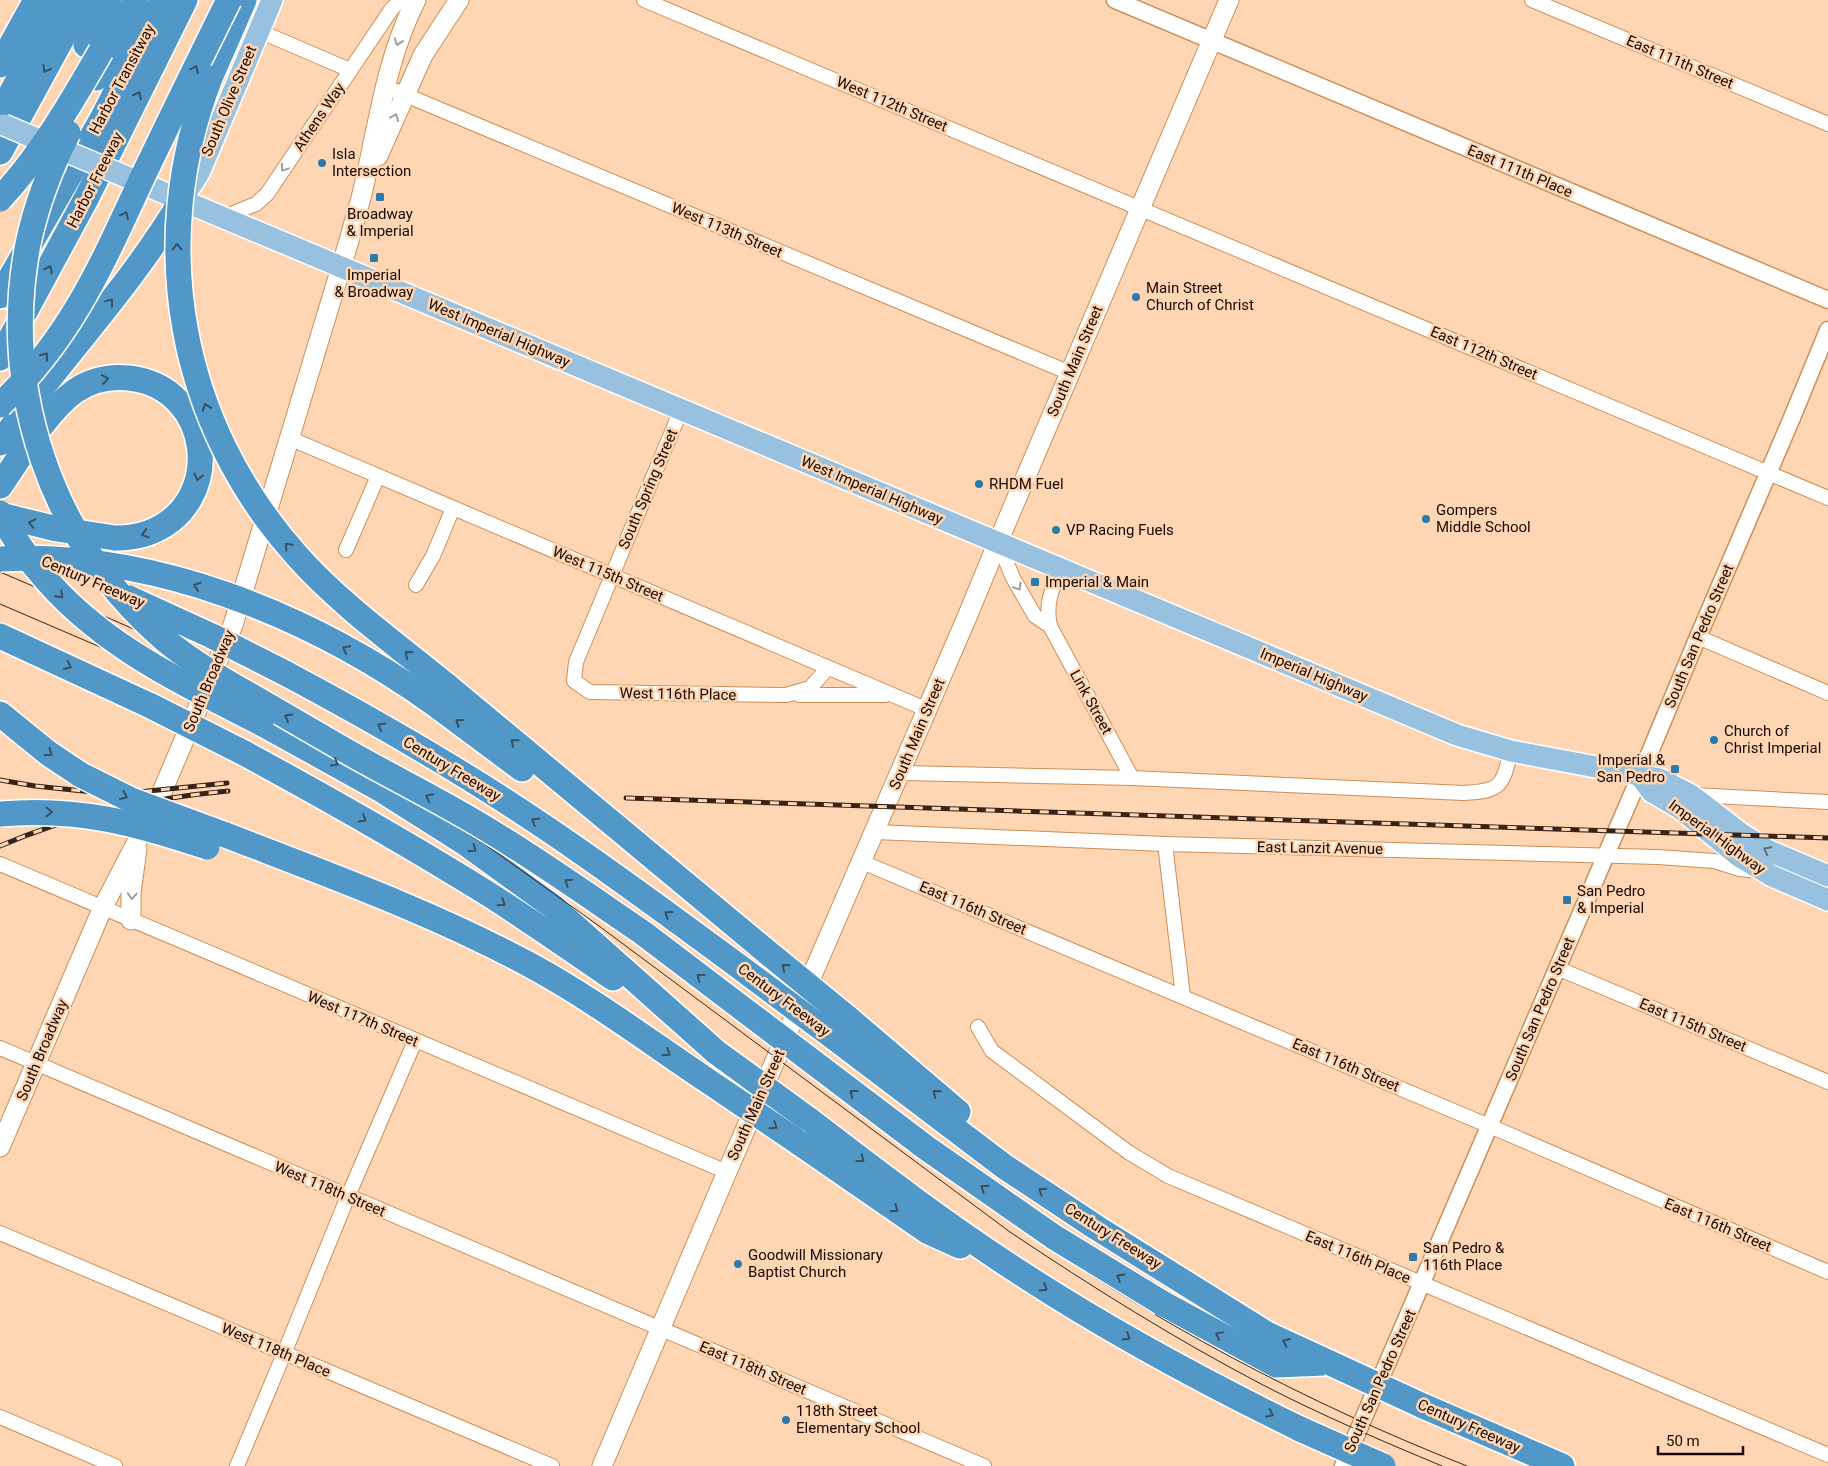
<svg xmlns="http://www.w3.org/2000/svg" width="1828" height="1466" font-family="Roboto,sans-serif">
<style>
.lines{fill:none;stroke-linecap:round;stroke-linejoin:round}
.minor-casing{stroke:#ce8e55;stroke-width:16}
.tertiary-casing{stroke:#ce8e55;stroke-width:19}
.secondary-casing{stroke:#ce8e55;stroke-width:21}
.primary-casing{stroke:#fff;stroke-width:24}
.motorway-casing{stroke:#fff;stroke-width:28}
.minor{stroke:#fff;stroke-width:14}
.tertiary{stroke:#fff;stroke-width:16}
.secondary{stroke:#fff;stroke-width:19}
.primary{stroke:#97c1df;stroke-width:21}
.motorway{stroke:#5198c9;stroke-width:25}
.tram{stroke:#372317;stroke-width:1}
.rail-casing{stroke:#372317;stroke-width:5}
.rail{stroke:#ffd6b4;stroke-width:3;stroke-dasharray:9;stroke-linecap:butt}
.primary-bridge-casing{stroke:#fff;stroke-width:24;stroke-linecap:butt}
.motorway-bridge-casing{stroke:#fff;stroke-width:28;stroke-linecap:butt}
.primary-bridge{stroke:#97c1df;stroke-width:21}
.motorway-bridge{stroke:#5198c9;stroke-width:25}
.oneway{stroke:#a39c99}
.oneway2{stroke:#365064}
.oneway3{stroke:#5f6e7b}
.poi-dot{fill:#2c7aac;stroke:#ffd6b4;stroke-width:2}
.labels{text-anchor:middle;stroke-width:5;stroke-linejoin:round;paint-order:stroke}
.street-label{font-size:15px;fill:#1a0800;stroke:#ffd6b4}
.poi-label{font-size:15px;fill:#1a0800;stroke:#ffd6b4;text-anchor:start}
</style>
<rect width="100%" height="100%" fill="#ffd6b4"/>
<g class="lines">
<defs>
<g id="minor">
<polyline points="644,0 1828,498"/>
<polyline points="1532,0 1828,124"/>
<polyline points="259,31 350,70"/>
<polyline points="384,86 1070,373"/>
<polyline points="224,217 256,204 267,194 391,10 400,0"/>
<polyline points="681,410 576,662 574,681 590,692 786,695 810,688 828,668"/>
<polyline points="289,438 928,710"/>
<polyline points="998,542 1013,578 1035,616 1050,626"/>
<polyline points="346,550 378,476"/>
<path d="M1061,568C1052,589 1045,603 1050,626L1132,778"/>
<polyline points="416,585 433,556 453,508"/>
<polyline points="1698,637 1828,693"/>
<polyline points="799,695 885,695"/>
<path d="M901,773L1132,778L1464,793C1502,791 1502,786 1511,751"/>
<polyline points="1694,795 1828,802"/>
<polyline points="875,832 1165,844 1658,857 1714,861 1740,869 1758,871"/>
<polyline points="1165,844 1183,996"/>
<polyline points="862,862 1506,1133 1828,1272"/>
<polyline points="0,864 727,1172"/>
<polyline points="1557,968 1828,1082"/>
<polyline points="978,1027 992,1051 1128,1152 1168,1176 1828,1455"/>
<polyline points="0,1048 984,1466"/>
<polyline points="0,1233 552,1466"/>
<polyline points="0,1417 115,1466"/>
<polyline points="237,1466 281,1361 348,1196 415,1041"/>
</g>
<g id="tertiary">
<polyline points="1115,0 1828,300"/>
<polyline points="1343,1466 1640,776 1698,637 1791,420 1828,330"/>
</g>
<g id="secondary">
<polyline points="378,156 423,55 459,0"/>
<polyline points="131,920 131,893 137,849"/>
<path d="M0,1147L103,907L159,799L233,625L349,241C353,225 358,210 362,194C378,128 385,61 416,0"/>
<polyline points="602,1466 727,1172 967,617 998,542 1229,0"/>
</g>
<g id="primary">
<polyline points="129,178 1457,735 1511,751 1660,779 1691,795 1743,835 1767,850 1828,876"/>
<polyline points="182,199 199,173 272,0"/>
<polyline points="1640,776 1652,792 1681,809 1740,857 1772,876 1828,900"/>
</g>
<g id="motorway">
<polyline points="86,45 109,0"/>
<polyline points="0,65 36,0"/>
<polyline points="96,78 136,0"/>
<polyline points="210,78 244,0"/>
<polyline points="0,114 61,0"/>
<polyline points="0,152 83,0"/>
<polyline points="0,296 102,119 163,0"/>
<polyline points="0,358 87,197 185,0"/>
<path d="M0,443C59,361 130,287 182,200"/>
<path d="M0,486C21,456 46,412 75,391C91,380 110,376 129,378C213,387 227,504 148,533C137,537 126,538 115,538"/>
<polyline points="0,636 151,706"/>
<path d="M285,673C375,721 464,772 549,830C617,876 683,925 749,974"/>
<polyline points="446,685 761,947"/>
<polyline points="432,702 522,769"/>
<polyline points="0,714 48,753 81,775"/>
<polyline points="261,723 380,789 465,843 552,906 716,1052"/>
<path d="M244,753C327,798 410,845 490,895C532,922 572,950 613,978"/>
<path d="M223,834C326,874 432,912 530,965C591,998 647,1040 705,1079"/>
<polyline points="850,1020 958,1112"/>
<polyline points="840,1042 1005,1167 1097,1228 1267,1334 1330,1363"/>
<path d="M808,1119C877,1172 946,1225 1019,1272C1109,1331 1204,1382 1300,1429"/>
<polyline points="798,1142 927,1231 960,1246"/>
<polyline points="1162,1303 1276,1365 1325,1363"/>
<polyline points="1423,1406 1562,1466"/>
</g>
</defs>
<use href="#minor" class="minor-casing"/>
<use href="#tertiary" class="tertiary-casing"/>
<use href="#secondary" class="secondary-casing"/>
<use href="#primary" class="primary-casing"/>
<use href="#motorway" class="motorway-casing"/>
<use href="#minor" class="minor"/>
<use href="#tertiary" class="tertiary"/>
<use href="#secondary" class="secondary"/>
<use href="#primary" class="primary"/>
<use href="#motorway" class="motorway"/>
<g class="tram">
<path d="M0,572C74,604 150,633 221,672C312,721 401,776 488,833C538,867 586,905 634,942C713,1001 792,1059 870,1118C917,1152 962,1188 1009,1221C1153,1321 1304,1402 1467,1466"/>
<path d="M0,604L184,683L259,717L370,773L486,845L599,926L1010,1232C1092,1287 1175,1339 1263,1385C1321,1415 1382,1441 1442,1466"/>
</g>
<defs>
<g id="rail">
<polyline points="0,780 35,786 102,793 129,793 227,783"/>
<polyline points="626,798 1828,838"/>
<path d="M0,846C72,815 151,798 228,791"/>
</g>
</defs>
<use href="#rail" class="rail-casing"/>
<use href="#rail" class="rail"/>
<defs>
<polyline id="primary-bridge" points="4,125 129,178"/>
<g id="motorway-bridge">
<path d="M210,78C146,244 179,425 298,557C340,604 397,645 446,685"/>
<path d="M68,133C50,169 36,205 28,244C0,391 51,541 164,639C190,661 219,678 248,694C279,712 310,730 341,748C391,777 444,802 493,833C544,864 593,899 643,933L925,1147L1054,1237L1162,1303"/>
<path d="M0,199C41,155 71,103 101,51"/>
<path d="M0,405C72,337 103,262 144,174C172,116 200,58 229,0"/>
<path d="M0,513C11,533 23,553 38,570C98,644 179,681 261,723"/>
<polyline points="0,515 57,529 115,538"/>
<path d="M0,559C153,551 309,615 432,702"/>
<polyline points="129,598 212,636 285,673"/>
<polyline points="151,706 244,753"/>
<polyline points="81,775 131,800 223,834"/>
<path d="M0,814C76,807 136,823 207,847"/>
<polyline points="761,947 850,1020"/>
<polyline points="749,974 840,1042"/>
<polyline points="716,1052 808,1119"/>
<polyline points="705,1079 798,1142"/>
<polyline points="1330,1363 1423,1406"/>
<polyline points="1300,1429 1383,1466"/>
</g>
</defs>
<use href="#primary-bridge" class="primary-bridge-casing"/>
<use href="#motorway-bridge" class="motorway-bridge-casing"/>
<use href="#primary-bridge" class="primary-bridge"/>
<use href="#motorway-bridge" class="motorway-bridge"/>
</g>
<defs><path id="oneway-chevron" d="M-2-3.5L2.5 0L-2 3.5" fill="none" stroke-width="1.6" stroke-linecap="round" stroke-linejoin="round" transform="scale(1.25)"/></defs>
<g class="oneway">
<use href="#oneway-chevron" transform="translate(398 42) rotate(109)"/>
<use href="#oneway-chevron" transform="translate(395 117) rotate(-67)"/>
<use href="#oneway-chevron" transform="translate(284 168) rotate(124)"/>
<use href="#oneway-chevron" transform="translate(1018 587) rotate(59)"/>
<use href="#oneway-chevron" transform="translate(132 896) rotate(94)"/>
</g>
<g class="oneway2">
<use href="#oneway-chevron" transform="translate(46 69) rotate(119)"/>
<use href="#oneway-chevron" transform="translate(195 69) rotate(-64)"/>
<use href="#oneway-chevron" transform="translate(138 95) rotate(-64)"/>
<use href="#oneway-chevron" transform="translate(125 215) rotate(-65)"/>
<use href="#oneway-chevron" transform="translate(177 247) rotate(-91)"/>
<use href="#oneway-chevron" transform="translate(49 269) rotate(-62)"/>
<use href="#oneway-chevron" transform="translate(110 302) rotate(-53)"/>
<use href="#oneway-chevron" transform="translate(45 356) rotate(-52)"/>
<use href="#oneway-chevron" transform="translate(105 379) rotate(-10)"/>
<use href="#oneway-chevron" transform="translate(206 407) rotate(-110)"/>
<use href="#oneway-chevron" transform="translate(198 477) rotate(104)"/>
<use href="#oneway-chevron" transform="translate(32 523) rotate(-167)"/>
<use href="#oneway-chevron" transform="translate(145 534) rotate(163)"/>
<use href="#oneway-chevron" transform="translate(288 546) rotate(-131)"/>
<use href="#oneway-chevron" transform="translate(197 586) rotate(-162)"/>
<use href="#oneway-chevron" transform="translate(60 595) rotate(45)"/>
<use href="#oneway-chevron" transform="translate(346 649) rotate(-152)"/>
<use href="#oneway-chevron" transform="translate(408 654) rotate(-140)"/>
<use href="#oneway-chevron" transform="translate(68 666) rotate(25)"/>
<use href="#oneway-chevron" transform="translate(288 717) rotate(-150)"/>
<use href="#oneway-chevron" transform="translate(459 722) rotate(-144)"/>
<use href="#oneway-chevron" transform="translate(381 726) rotate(-150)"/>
<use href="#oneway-chevron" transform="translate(514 742) rotate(-140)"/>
<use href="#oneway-chevron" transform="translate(49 753) rotate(35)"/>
<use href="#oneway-chevron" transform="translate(335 763) rotate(29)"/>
<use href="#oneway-chevron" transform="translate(124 796) rotate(25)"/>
<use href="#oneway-chevron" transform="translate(429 797) rotate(-151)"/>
<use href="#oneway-chevron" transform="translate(49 812) rotate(1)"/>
<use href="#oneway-chevron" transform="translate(363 819) rotate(30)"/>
<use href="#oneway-chevron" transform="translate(535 821) rotate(-147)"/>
<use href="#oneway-chevron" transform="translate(473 849) rotate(36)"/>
<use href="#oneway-chevron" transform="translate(568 882) rotate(-146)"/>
<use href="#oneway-chevron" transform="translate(502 903) rotate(33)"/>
<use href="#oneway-chevron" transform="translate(668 914) rotate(-144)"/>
<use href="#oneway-chevron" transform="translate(785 967) rotate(-140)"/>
<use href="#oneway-chevron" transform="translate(700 977) rotate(-143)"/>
<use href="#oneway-chevron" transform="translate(667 1053) rotate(34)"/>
<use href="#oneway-chevron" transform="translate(853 1093) rotate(-143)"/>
<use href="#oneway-chevron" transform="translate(936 1093) rotate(-140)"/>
<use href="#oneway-chevron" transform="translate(774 1126) rotate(34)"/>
<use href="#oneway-chevron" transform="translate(861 1159) rotate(37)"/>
<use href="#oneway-chevron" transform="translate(984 1188) rotate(-145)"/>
<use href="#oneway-chevron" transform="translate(1042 1191) rotate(-146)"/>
<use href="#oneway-chevron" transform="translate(895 1209) rotate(34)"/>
<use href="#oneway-chevron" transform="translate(1120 1277) rotate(-149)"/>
<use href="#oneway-chevron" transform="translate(1044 1288) rotate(32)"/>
<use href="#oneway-chevron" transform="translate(1219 1335) rotate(-151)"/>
<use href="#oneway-chevron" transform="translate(1127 1337) rotate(30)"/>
<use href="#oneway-chevron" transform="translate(1286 1342) rotate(-155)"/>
<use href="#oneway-chevron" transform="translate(1270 1414) rotate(26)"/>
</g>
<use class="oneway3" href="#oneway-chevron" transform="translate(1767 850) rotate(-152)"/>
<g class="poi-dot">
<circle cx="322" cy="163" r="5"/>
<rect x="375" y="192" width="10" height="10" rx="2.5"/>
<rect x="369" y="253" width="10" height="10" rx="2.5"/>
<circle cx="1136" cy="297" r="5"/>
<circle cx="979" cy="484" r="5"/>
<circle cx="1426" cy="519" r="5"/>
<circle cx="1056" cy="530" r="5"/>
<rect x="1030" y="577" width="10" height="10" rx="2.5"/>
<circle cx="1714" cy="740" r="5"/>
<rect x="1670" y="764" width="10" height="10" rx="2.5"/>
<rect x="1562" y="895" width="10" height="10" rx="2.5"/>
<rect x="1408" y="1252" width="10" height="10" rx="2.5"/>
<circle cx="738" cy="1264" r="5"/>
<circle cx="786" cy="1420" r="5"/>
</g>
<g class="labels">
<g class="street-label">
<text transform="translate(1680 62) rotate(23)" y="5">East 111th Street</text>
<text transform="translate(122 79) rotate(-62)" y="5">Harbor Transitway</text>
<text transform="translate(229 101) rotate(-67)" y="5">South Olive Street</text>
<text transform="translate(892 104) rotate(23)" y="5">West 112th Street</text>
<text transform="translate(319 117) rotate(-56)" y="5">Athens Way</text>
<text transform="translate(1520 171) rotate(23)" y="5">East 111th Place</text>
<text transform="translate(95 180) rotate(-63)" y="5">Harbor Freeway</text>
<text transform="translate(727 230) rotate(23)" y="5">West 113th Street</text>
<text transform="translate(499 333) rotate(23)" y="5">West Imperial Highway</text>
<text transform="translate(1484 353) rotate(23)" y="5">East 112th Street</text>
<text transform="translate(1075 361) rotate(-67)" y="5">South Main Street</text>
<text transform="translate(648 489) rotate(-67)" y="5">South Spring Street</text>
<text transform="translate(872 490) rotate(23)" y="5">West Imperial Highway</text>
<text transform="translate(608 574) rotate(23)" y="5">West 115th Street</text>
<text transform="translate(93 582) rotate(23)" y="5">Century Freeway</text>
<text transform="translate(1699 636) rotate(-67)" y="5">South San Pedro Street</text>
<text transform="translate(1314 675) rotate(23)" y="5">Imperial Highway</text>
<text transform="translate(209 681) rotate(-67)" y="5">South Broadway</text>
<text transform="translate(678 694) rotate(1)" y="5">West 116th Place</text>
<text transform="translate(1091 702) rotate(61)" y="5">Link Street</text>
<text transform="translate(917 734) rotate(-67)" y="5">South Main Street</text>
<text transform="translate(452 769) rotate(31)" y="5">Century Freeway</text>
<text transform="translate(1717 837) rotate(36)" y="5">Imperial Highway</text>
<text transform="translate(1320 848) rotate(1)" y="5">East Lanzit Avenue</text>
<text transform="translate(973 908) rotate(23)" y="5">East 116th Street</text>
<text transform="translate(784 1000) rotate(37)" y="5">Century Freeway</text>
<text transform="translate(1540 1009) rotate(-67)" y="5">South San Pedro Street</text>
<text transform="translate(363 1019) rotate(23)" y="5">West 117th Street</text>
<text transform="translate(1693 1025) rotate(23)" y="5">East 115th Street</text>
<text transform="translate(42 1050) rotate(-67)" y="5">South Broadway</text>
<text transform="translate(1346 1065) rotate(23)" y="5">East 116th Street</text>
<text transform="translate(756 1105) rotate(-66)" y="5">South Main Street</text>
<text transform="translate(330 1189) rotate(23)" y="5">West 118th Street</text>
<text transform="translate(1718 1225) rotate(23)" y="5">East 116th Street</text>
<text transform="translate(1113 1236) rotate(32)" y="5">Century Freeway</text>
<text transform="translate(1358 1257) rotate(23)" y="5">East 116th Place</text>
<text transform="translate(276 1350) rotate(23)" y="5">West 118th Place</text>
<text transform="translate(753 1368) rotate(23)" y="5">East 118th Street</text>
<text transform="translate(1380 1381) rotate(-66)" y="5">South San Pedro Street</text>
<text transform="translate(1469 1426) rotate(24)" y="5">Century Freeway</text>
</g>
<g class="poi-label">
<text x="332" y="159">Isla<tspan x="332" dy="17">Intersection</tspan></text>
<text x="380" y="219" text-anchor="middle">Broadway<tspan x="380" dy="17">&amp; Imperial</tspan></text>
<text x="374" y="280" text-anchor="middle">Imperial<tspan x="374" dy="17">&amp; Broadway</tspan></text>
<text x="1146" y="293">Main Street<tspan x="1146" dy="17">Church of Christ</tspan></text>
<text x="989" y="489">RHDM Fuel</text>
<text x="1436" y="515">Gompers<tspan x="1436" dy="17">Middle School</tspan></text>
<text x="1066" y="535">VP Racing Fuels</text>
<text x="1045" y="587">Imperial &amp; Main</text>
<text x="1724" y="736">Church of<tspan x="1724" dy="17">Christ Imperial</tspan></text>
<text x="1665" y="765" text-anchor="end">Imperial &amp;<tspan x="1665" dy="17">San Pedro</tspan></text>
<text x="1577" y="896">San Pedro<tspan x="1577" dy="17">&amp; Imperial</tspan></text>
<text x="1423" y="1253">San Pedro &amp;<tspan x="1423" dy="17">116th Place</tspan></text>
<text x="748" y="1260">Goodwill Missionary<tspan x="748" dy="17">Baptist Church</tspan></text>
<text x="796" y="1416">118th Street<tspan x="796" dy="17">Elementary School</tspan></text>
</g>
</g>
<path d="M1658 1446v8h85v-8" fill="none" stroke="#1a0800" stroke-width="2.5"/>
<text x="1666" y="1446" font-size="15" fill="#1a0800" stroke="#ffd6b4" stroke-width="4" paint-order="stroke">50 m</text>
</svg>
